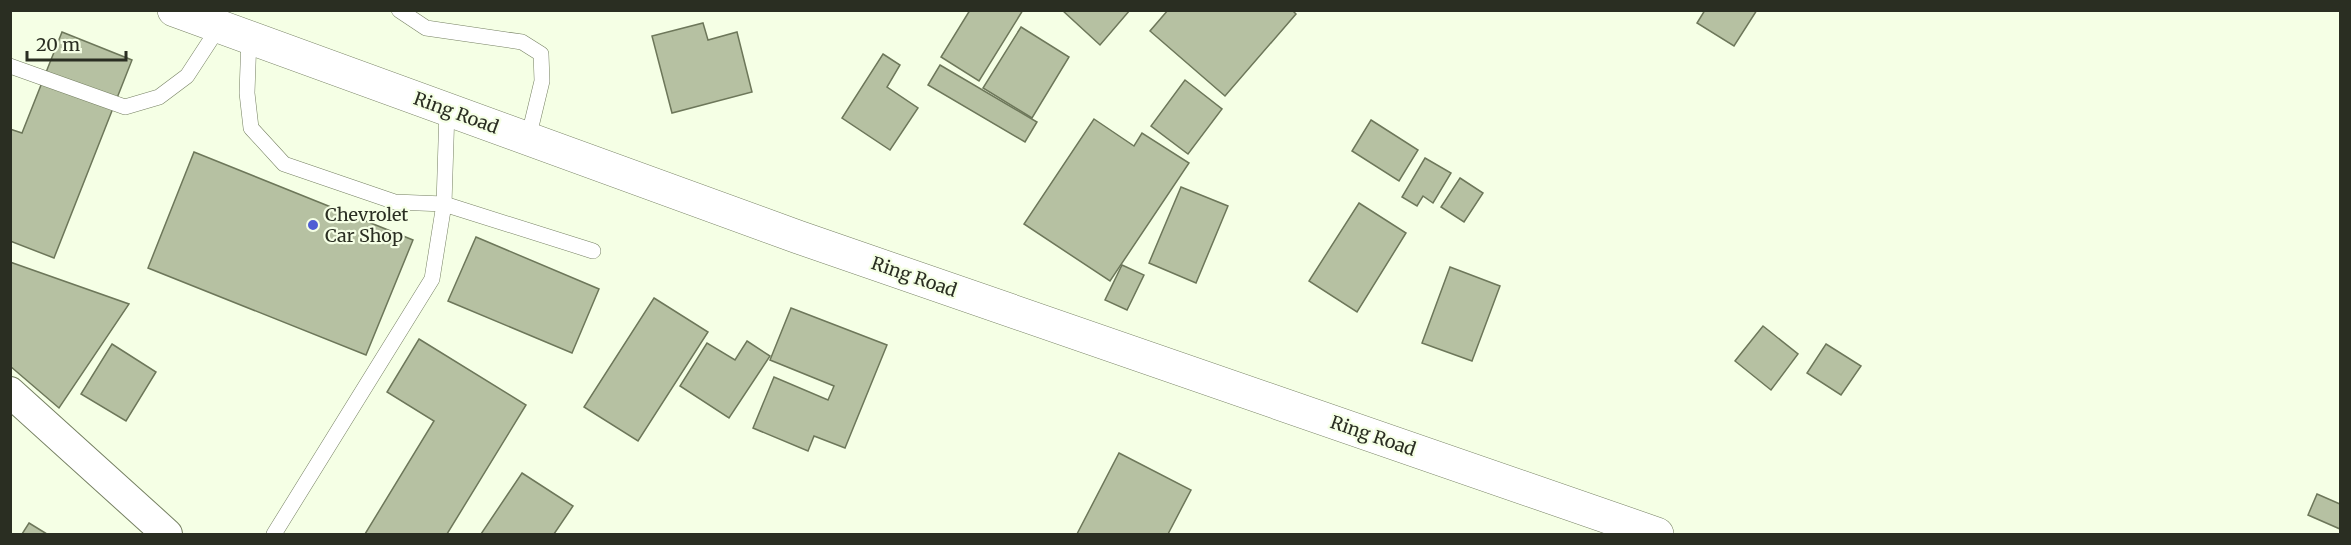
<svg xmlns="http://www.w3.org/2000/svg" width="2351" height="545" font-family="Merriweather,serif">
<style>
.building{fill:#b6c1a2;stroke:#6d775a;stroke-width:1.5}
.lines{fill:none;stroke-linecap:round;stroke-linejoin:round}
.service-casing{stroke:#768063;stroke-width:16}
.minor-casing{stroke:#768063;stroke-width:32}
.secondary-casing{stroke:#768063;stroke-width:34}
.service{stroke:#fff;stroke-width:15}
.minor{stroke:#fff;stroke-width:30}
.secondary{stroke:#fff;stroke-width:33}
.poi-dot{fill:#4f5ed4;stroke:#f5ffe5;stroke-width:2}
.labels{text-anchor:middle;stroke-width:4.5;stroke-linejoin:round;paint-order:stroke}
.street-label{font-size:18px;fill:#2a2e22;stroke:#f5ffe5}
.poi-label{font-size:18px;fill:#2a2e22;stroke:#f5ffe5;text-anchor:start}
</style>
<rect width="100%" height="100%" fill="#f5ffe5"/>
<g class="building">
<polygon points="970,10 1023,10 979,81 941,57"/>
<polygon points="1062,10 1130,10 1100,45"/>
<polygon points="1168,10 1292,10 1296,14 1225,96 1150,31"/>
<polygon points="1705,10 1757,10 1734,46 1697,23"/>
<polygon points="703,23 708,40 737,32 752,92 672,113 652,36"/>
<polygon points="1021,27 1069,57 1032,118 983,88"/>
<polygon points="62,32 132,60 54,258 10,241 10,129 22,133"/>
<polygon points="883,54 900,65 887,87 918,108 890,150 842,118"/>
<polygon points="940,65 1037,122 1025,142 928,85"/>
<polygon points="1185,80 1222,109 1188,154 1151,126"/>
<polygon points="1094,119 1134,146 1142,133 1189,163 1110,281 1024,224"/>
<polygon points="1371,120 1418,150 1399,181 1352,151"/>
<polygon points="194,152 413,240 366,355 148,268"/>
<polygon points="1425,158 1451,173 1433,203 1423,196 1417,206 1402,197"/>
<polygon points="1460,178 1483,193 1464,222 1441,207"/>
<polygon points="1181,187 1228,206 1196,283 1149,263"/>
<polygon points="1359,203 1406,233 1357,312 1309,281"/>
<polygon points="476,237 599,289 572,353 448,301"/>
<polygon points="10,262 129,304 59,408 10,366"/>
<polygon points="1122,265 1144,275 1127,310 1105,300"/>
<polygon points="1450,267 1500,286 1472,361 1422,343"/>
<polygon points="654,298 708,332 638,441 584,407"/>
<polygon points="791,308 887,345 845,448 814,436 808,451 753,428 774,377 828,400 834,386 770,360"/>
<polygon points="1763,326 1798,354 1771,390 1735,361"/>
<polygon points="419,339 526,405 447,534 365,534 434,421 387,392"/>
<polygon points="747,341 770,356 729,418 680,386 707,343 735,360"/>
<polygon points="112,344 156,372 126,421 81,394"/>
<polygon points="1826,344 1861,366 1841,395 1807,373"/>
<polygon points="1119,453 1191,490 1168,534 1077,534"/>
<polygon points="522,473 573,506 554,534 481,534"/>
<polygon points="2317,494 2340,504 2340,529 2308,515"/>
<polygon points="29,523 47,534 22,534"/>
</g>
<g class="lines">
<defs>
<g id="service">
<polyline points="399,10 426,28 522,42 541,54 542,81 528,139"/>
<polyline points="249,37 247,93 251,128 284,164 395,202 444,204 593,251"/>
<polyline points="10,66 125,107 159,97 187,76 219,27"/>
<polyline points="274,534 432,279 444,204 447,110"/>
</g>
<polyline id="minor" points="10,392 167,534"/>
<polyline id="secondary" points="174,10 798,237 1657,534"/>
</defs>
<use href="#service" class="service-casing"/>
<use href="#minor" class="minor-casing"/>
<use href="#secondary" class="secondary-casing"/>
<use href="#service" class="service"/>
<use href="#minor" class="minor"/>
<use href="#secondary" class="secondary"/>
</g>
<circle class="poi-dot" cx="313" cy="225" r="6"/>
<g class="labels">
<g class="street-label">
<text transform="translate(456 113) rotate(20)" y="6">Ring Road</text>
<text transform="translate(914 277) rotate(19)" y="6">Ring Road</text>
<text transform="translate(1373 436) rotate(19)" y="6">Ring Road</text>
</g>
<g class="poi-label">
<text x="325" y="221">Chevrolet<tspan x="325" dy="21">Car Shop</tspan></text>
</g>
</g>
<rect width="2351" height="545" fill="none" stroke="#2a2e22" stroke-width="24"/>
<path d="M27 51v9h99v-9" fill="none" stroke="#2a2e22" stroke-width="3"/>
<text x="36" y="51" font-size="18" fill="#2a2e22" stroke="#f5ffe5" stroke-width="4.5" paint-order="stroke">20 m</text>
</svg>
